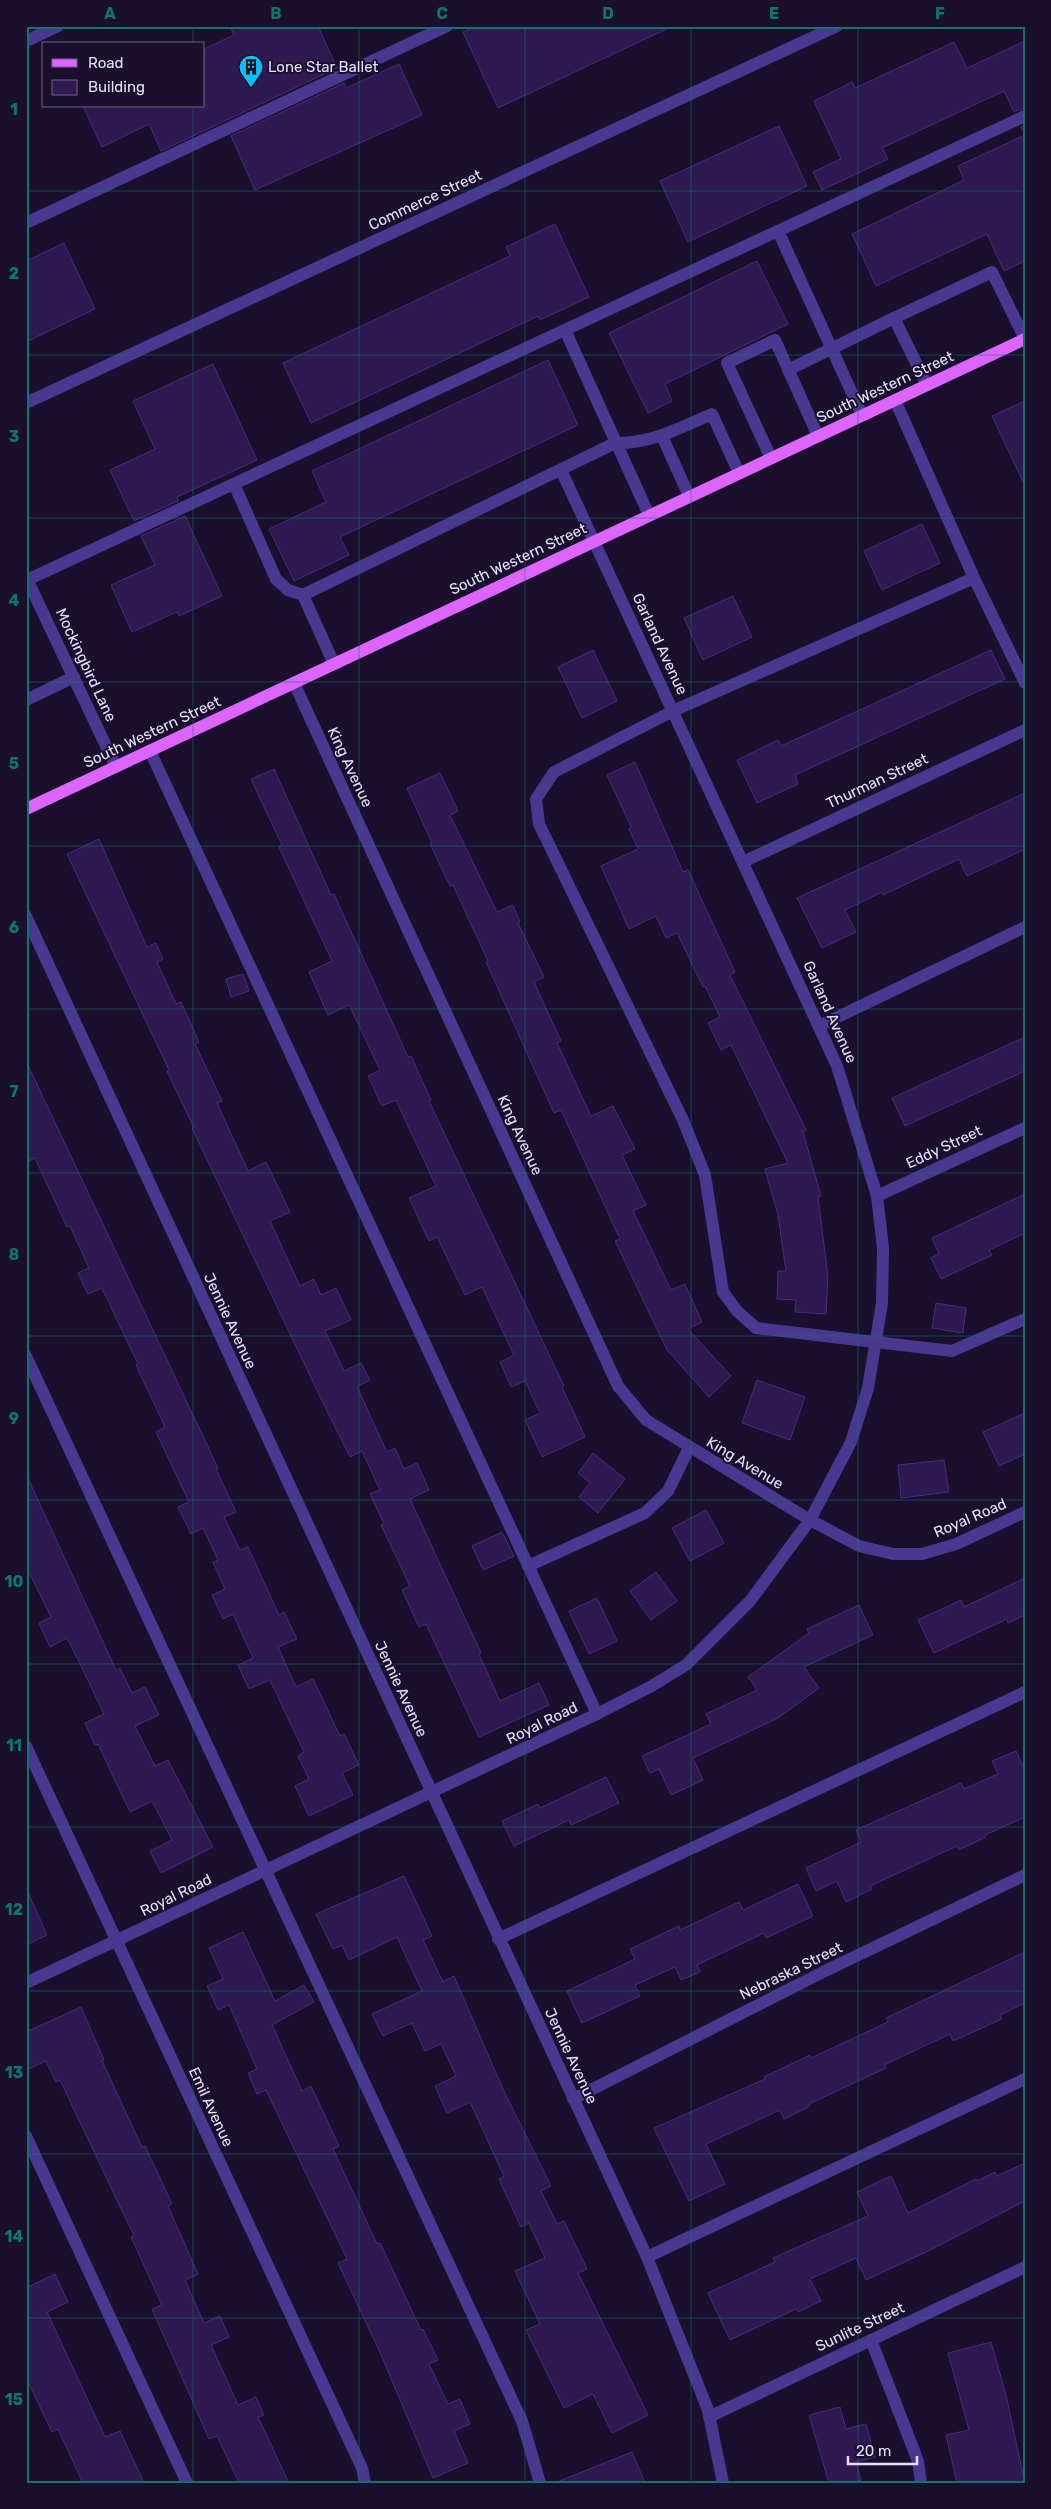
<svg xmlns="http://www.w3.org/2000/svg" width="1051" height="2509" font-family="Rubik,sans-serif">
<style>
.building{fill:#2e1a51;stroke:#492b7e}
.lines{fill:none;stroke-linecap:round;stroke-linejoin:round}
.minor{stroke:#493890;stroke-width:12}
.major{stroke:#de64ff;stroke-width:12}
.grid{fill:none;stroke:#0f766e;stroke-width:1;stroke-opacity:0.55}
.labels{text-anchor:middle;stroke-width:4;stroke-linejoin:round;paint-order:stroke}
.poi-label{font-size:15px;fill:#e6ddff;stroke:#1a102e;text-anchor:start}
.street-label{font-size:15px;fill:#e6ddff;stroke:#1a102e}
.neatline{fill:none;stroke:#0f766e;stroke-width:2}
.grid-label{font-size:16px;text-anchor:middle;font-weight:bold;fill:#0f766e}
</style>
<rect width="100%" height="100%" fill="#1a102e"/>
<g class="building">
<polygon points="230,26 318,26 337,68 161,151 149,124 102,147 83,106 204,106 204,49 234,35"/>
<polygon points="476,26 673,26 498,108 463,32"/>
<polygon points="1025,41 1025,108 1014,112 1004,91 882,148 888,159 822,190 813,172 841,159 814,101 852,82 855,88 954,42 967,68"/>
<polygon points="399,64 422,115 255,190 231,136 344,83 346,88"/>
<polygon points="1025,125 1025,261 1004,271 987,234 876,286 852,234 964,180 958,166 1025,135 1021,127"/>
<polygon points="779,126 807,186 688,242 660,181"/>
<polygon points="555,224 589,297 540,320 538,316 311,423 283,363 510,256 506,247"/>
<polygon points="64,243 95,309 26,342 26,261"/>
<polygon points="757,261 788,324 665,384 672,401 648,413 609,333"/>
<polygon points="548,360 578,425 340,537 349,555 294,581 269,529 326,502 312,471"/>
<polygon points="213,364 257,460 177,497 178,501 134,521 110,470 155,449 133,401"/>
<polygon points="1025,401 1025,486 992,416"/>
<polygon points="185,516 222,596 179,616 177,612 132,632 111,585 155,565 141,536"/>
<polygon points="922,524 940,563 882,590 864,551"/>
<polygon points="733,596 752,637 703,660 684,618"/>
<polygon points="593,650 617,701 582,718 558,667"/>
<polygon points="991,650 1005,679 795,775 798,784 757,803 737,760 778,740 781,746"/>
<polygon points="635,762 683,872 688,870 735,972 730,975 806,1130 803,1132 821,1196 818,1197 828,1277 826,1314 795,1312 796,1300 777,1299 778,1271 786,1271 778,1215 765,1169 788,1163 731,1045 721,1050 708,1023 720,1017 705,986 703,987 677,933 666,938 656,916 629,929 601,866 638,849 629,829 631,827 607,775"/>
<polygon points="274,769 331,895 334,894 408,1057 411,1056 431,1100 429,1101 564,1386 562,1387 585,1437 542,1457 525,1420 540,1413 525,1381 511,1387 500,1362 514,1355 482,1287 465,1295 437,1237 429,1241 409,1198 436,1186 396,1100 382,1106 368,1076 380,1070 349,1005 328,1015 309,972 332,961 279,847 282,845 251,779"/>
<polygon points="440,773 458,811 450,815 497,912 513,905 520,922 518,923 544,977 534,982 561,1041 557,1043 591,1116 613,1106 635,1149 622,1155 646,1205 633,1211 671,1290 685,1284 702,1322 688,1329 731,1376 709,1397 667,1350 615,1241 620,1239 561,1110 554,1113 486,962 488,961 453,885 450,886 430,844 432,843 407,788"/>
<polygon points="1025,793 1025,849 967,876 959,859 883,895 882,892 845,910 856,932 822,948 797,898"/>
<polygon points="99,839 147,947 156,943 163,959 157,962 176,1004 181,1002 199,1042 195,1044 222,1101 217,1103 248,1171 266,1162 290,1212 270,1221 300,1286 314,1279 321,1295 336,1288 351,1320 325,1331 344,1371 361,1363 370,1380 357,1387 387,1452 395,1448 404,1469 417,1463 429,1490 410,1499 481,1653 479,1654 500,1701 539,1683 549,1705 479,1737 426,1624 419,1627 402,1590 410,1586 381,1525 384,1524 370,1494 380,1490 362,1451 350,1457 323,1403 192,1128 194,1128 167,1071 169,1070 67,854"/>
<polygon points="243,974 249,991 231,997 226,979"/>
<polygon points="1025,1037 1025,1071 905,1126 892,1098"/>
<polygon points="26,1061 218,1468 216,1469 236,1512 224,1517 240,1550 248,1547 279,1615 284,1612 297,1639 278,1647 296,1687 313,1679 340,1736 344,1734 359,1765 342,1773 353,1795 309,1816 295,1786 309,1779 298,1756 304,1752 270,1680 249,1689 238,1665 253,1658 233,1614 223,1619 212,1595 225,1589 213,1562 218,1560 203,1528 191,1534 178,1507 189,1502 156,1432 165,1427 136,1365 138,1364 102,1288 88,1294 78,1273 89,1268 70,1226 67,1227 35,1158 26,1162"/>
<polygon points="1025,1194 1025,1233 989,1250 992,1255 941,1279 931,1258 939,1254 932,1238"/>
<polygon points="936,1303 966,1308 963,1333 932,1328"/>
<polygon points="757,1380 805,1397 790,1440 742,1423"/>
<polygon points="1025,1413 1025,1454 999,1466 983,1432"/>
<polygon points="593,1453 625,1479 598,1513 579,1497 590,1483 578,1473"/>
<polygon points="944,1460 949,1492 901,1498 898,1465"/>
<polygon points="26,1474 116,1670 120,1668 132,1693 145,1687 159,1715 135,1726 155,1766 168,1760 213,1847 161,1873 150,1851 172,1840 152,1801 130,1812 98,1744 95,1745 85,1723 104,1714 83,1670 67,1638 50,1647 39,1623 51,1617 26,1566"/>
<polygon points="706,1510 724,1543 690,1561 672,1528"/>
<polygon points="502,1532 514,1556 483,1570 472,1546"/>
<polygon points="656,1572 677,1601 651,1620 630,1591"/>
<polygon points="1025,1578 1025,1615 1008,1623 1007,1619 934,1653 918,1620 961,1600 964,1607"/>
<polygon points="597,1598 617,1641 589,1654 569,1611"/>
<polygon points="859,1605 873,1635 804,1667 819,1688 778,1718 693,1758 703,1780 671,1795 659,1769 650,1773 642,1756 711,1724 706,1714 757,1690 748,1677 809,1633 807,1629"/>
<polygon points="1016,1751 1025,1770 1025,1817 985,1835 986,1837 959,1850 957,1846 870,1886 872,1889 846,1902 837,1881 816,1891 806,1868 861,1842 856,1830 961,1783 964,1789 998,1774 992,1761"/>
<polygon points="606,1777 619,1803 571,1825 569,1820 514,1846 502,1821 538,1804 540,1808"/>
<polygon points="404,1876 432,1936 423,1940 443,1982 454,1976 502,2087 551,2186 541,2191 557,2224 564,2221 587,2269 578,2273 648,2415 612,2433 593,2394 564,2408 526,2330 540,2324 515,2271 545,2258 529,2223 521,2227 499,2179 504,2176 470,2102 447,2113 435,2086 456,2076 441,2044 425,2051 412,2023 383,2036 372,2014 422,1991 397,1937 349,1960 342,1945 333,1949 316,1914"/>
<polygon points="798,1884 813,1916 766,1938 764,1933 697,1965 700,1972 681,1980 675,1967 635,1985 640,1996 582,2023 567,1991 635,1959 630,1949 679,1926 680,1930 739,1902 743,1910"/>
<polygon points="26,1888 47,1935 26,1945"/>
<polygon points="243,1932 275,2001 304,1985 314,2002 272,2025 302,2091 311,2086 339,2146 333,2149 377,2244 380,2243 421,2330 423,2329 438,2360 429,2364 448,2404 460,2399 470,2424 454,2431 468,2463 433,2478 379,2350 338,2263 347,2259 266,2090 257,2094 248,2073 257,2069 229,2005 218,2010 207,1986 223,1979 209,1948"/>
<polygon points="1025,1952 1025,2003 1000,2015 1002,2019 953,2041 950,2034 884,2065 886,2068 809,2104 810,2106 784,2119 780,2110 706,2144 725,2184 689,2201 654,2128 765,2079 764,2077 810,2055 811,2058 888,2022 886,2018"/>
<polygon points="81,2007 104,2060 102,2061 142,2147 145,2146 172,2204 168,2206 198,2274 185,2280 204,2323 220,2316 229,2337 211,2345 238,2405 256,2397 264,2415 258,2417 289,2483 239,2483 217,2436 209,2439 152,2309 162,2305 131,2237 134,2236 60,2080 56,2082 46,2061 26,2070 26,2032"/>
<polygon points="1025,2163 1025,2201 926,2252 866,2280 856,2258 810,2279 821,2301 798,2312 796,2309 730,2340 708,2293 775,2262 773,2258 868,2216 857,2192 891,2176 908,2213 976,2179 977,2181 995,2172 997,2176"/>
<polygon points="55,2274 68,2302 47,2312 105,2437 120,2431 144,2483 83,2483 58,2429 52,2432 26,2377 26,2288"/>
<polygon points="991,2342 1006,2395 1025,2483 957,2483 946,2435 969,2430 948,2353"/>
<polygon points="840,2407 846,2429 866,2424 875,2457 856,2462 861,2480 852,2483 829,2483 809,2415"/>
<polygon points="632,2452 645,2483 557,2483 557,2482"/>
</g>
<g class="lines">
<g class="minor">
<polyline points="26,41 58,26"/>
<polyline points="26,223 447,26"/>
<polyline points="778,231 862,415"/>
<polyline points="894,318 992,272 1025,339"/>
<polyline points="565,330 649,515"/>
<polyline points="788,370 894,318 927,385"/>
<polyline points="895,400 974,578 1025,683"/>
<polyline points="26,403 837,26"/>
<polyline points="662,436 689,496"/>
<polyline points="771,458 727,363 775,340 818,436"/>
<polyline points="234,484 276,579 288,590 303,595"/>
<polyline points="26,577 116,767"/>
<polyline points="974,578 673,711 554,772 536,799 539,824 683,1120 705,1175 723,1292 737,1311 756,1328 952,1351 1025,1319"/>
<polyline points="27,580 1025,116"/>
<path d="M334,664L303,595L615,443C650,444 680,428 712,414L739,473"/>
<polyline points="294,683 618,1386 646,1420 810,1520 859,1546 893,1554 922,1554 956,1544 1025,1512"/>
<polyline points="26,700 74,677"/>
<polyline points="150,751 597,1714"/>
<polyline points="743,862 1025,730"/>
<polyline points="26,916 647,2257 708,2410 723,2483"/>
<polyline points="819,1026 1025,927"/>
<polyline points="877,1196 1025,1128"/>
<polyline points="26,1356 522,2421 540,2483"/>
<polyline points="528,1566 645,1513 668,1491 689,1448"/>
<polyline points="26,1746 362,2468 365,2483"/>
<polyline points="498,1939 1025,1692"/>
<polyline points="26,1983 597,1714 650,1687 686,1665 750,1601 810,1520 851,1442 868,1388 882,1303 883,1248 877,1196 837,1066 561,470"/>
<polyline points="573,2099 825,1971 1025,1875"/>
<polyline points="26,2136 187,2483"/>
<polyline points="647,2257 1025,2079"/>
<polyline points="871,2340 918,2461 921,2483"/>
<polyline points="709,2417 1025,2267"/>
</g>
<polyline class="major" points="26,809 1025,339"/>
</g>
<path class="grid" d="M193,26V44M359,26V2483M525,26V2483M691,26V2483M858,26V2483M193,106V2483M26,191H1025M26,355H1025M26,518H1025M26,682H1025M26,846H1025M26,1009H1025M26,1173H1025M26,1336H1025M26,1500H1025M26,1664H1025M26,1827H1025M26,1991H1025M26,2154H1025M26,2318H1025"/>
<defs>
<symbol id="building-pin" viewBox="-11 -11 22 30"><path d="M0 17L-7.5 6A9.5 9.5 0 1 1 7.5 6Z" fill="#09bfff" stroke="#1a102e"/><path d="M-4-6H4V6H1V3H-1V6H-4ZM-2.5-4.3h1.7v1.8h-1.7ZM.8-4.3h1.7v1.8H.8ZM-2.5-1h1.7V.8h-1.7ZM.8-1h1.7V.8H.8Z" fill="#111"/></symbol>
</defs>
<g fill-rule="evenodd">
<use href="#building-pin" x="237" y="53" width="28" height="38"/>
</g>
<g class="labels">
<g class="poi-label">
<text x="268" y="72">Lone Star Ballet</text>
</g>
<g class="street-label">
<text transform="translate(425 200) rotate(-25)" y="5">Commerce Street</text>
<text transform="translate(885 387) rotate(-25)" y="5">South Western Street</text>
<text transform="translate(518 559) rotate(-25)" y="5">South Western Street</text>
<text transform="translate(660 644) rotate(65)" y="5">Garland Avenue</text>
<text transform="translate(86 665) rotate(65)" y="5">Mockingbird Lane</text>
<text transform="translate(152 732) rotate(-25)" y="5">South Western Street</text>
<text transform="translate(350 767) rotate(65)" y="5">King Avenue</text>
<text transform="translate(877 781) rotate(-25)" y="5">Thurman Street</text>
<text transform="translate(830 1012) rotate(66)" y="5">Garland Avenue</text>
<text transform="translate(520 1135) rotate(65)" y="5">King Avenue</text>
<text transform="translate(944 1147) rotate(-25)" y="5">Eddy Street</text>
<text transform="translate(230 1321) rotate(65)" y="5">Jennie Avenue</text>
<text transform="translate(745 1463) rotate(31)" y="5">King Avenue</text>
<text transform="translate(970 1518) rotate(-23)" y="5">Royal Road</text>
<text transform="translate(401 1689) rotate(65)" y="5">Jennie Avenue</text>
<text transform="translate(542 1723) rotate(-26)" y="5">Royal Road</text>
<text transform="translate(176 1895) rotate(-26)" y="5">Royal Road</text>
<text transform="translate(791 1971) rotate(-26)" y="5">Nebraska Street</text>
<text transform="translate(571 2056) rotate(65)" y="5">Jennie Avenue</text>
<text transform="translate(211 2107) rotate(65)" y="5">Emil Avenue</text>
<text transform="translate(860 2327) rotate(-25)" y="5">Sunlite Street</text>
</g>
</g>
<rect width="1051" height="2509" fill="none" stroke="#1a102e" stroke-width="55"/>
<rect x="42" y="42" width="162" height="65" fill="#1a102e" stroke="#6c6282"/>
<rect x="52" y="59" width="25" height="8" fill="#de64ff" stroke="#6c6282"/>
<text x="88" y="68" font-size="15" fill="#e6ddff">Road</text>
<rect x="52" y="80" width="25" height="15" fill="#2e1a51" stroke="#6c6282"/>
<text x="88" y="92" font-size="15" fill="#e6ddff">Building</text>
<path d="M848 2456v8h69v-8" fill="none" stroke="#e6ddff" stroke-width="2.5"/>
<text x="856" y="2456" font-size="15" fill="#e6ddff" stroke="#1a102e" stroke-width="4" paint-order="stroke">20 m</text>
<rect x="28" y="28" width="996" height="2454" class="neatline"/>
<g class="grid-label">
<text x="110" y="19">A</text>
<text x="276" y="19">B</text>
<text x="442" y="19">C</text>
<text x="608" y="19">D</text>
<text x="774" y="19">E</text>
<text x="940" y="19">F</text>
<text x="14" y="115">1</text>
<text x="14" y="279">2</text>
<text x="14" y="442">3</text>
<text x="14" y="606">4</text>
<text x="14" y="769">5</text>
<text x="14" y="933">6</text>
<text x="14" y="1097">7</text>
<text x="14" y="1260">8</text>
<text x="14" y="1424">9</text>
<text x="14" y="1587">10</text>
<text x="14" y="1751">11</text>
<text x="14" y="1915">12</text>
<text x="14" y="2078">13</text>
<text x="14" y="2242">14</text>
<text x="14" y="2405">15</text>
</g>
</svg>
